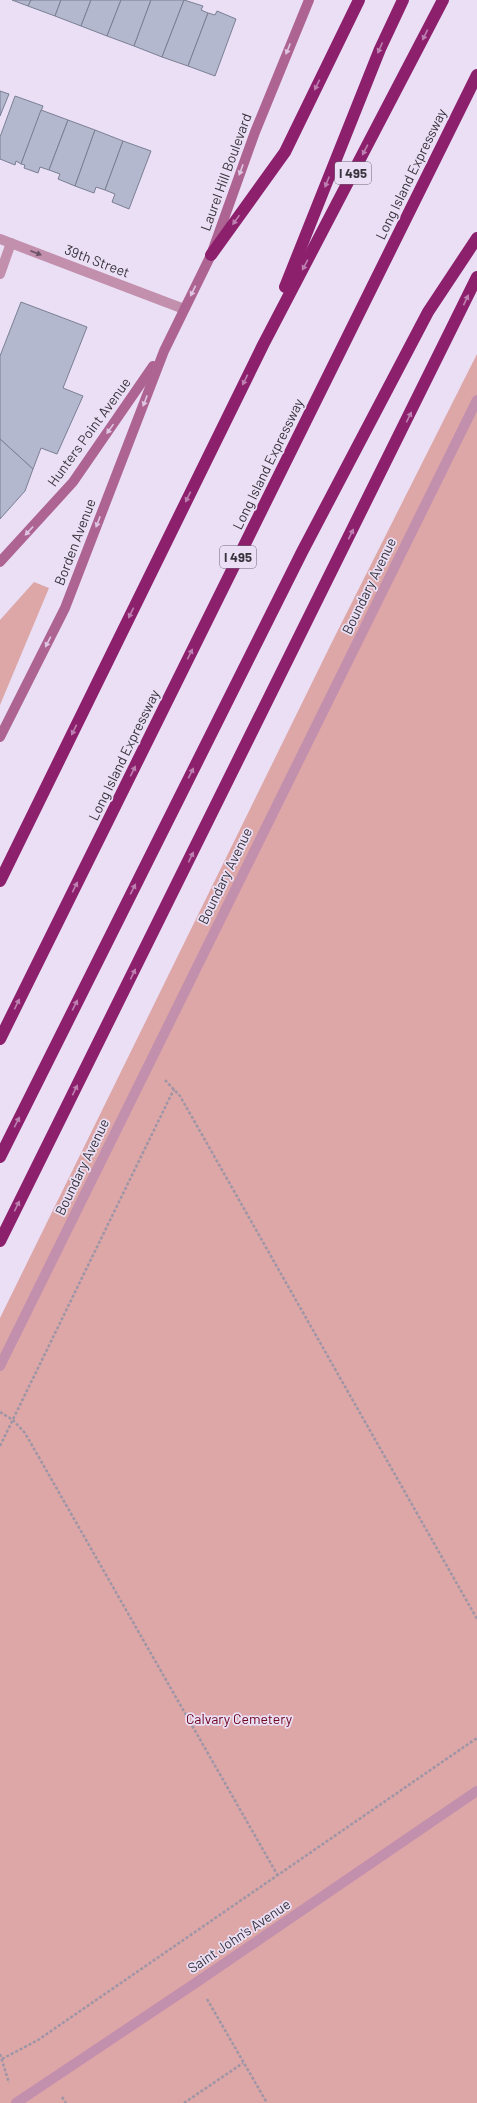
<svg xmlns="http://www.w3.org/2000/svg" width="477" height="2103" font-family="Barlow,sans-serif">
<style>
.green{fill:#dda6a7}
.building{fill:#b3b8ce;stroke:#7a7f94}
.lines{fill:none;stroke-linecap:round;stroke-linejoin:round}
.path{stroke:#9e96a6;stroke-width:2.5;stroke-dasharray:3 2;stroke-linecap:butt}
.lane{stroke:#c28fad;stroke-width:10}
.street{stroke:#c28fad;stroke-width:10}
.secondary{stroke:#ae6492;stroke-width:10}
.highway{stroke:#8d206d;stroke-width:12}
.oneway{fill:#bc80b1}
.oneway2{fill:#dec6e1}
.oneway3{fill:#685364}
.labels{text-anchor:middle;stroke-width:3.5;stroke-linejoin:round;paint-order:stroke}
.shield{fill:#eadff5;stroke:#6d6774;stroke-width:1}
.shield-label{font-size:13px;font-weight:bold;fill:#38333c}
.street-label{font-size:14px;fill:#38333c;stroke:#eadff5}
.park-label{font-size:14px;fill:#6f051e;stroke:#eadff5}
</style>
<rect width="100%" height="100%" fill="#eadff5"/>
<g class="green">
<polygon points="477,354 477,2103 0,2103 0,1318 333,640"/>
<polygon points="34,582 49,588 0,705 0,620"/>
</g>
<g class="building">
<polygon points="12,0 31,0 28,6"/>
<polygon points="31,0 61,0 55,16 28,6"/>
<polygon points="61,0 91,0 81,26 55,16"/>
<polygon points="91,0 121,0 107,36 81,26"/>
<polygon points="121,0 151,0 134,46 107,36"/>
<polygon points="151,0 184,0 162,57 134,46"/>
<polygon points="184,0 203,6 201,10 208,13 188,66 162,57"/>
<polygon points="217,11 236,19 215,76 188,66 208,13 215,15"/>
<polygon points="0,91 9,94 0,116"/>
<polygon points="15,96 43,106 21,164 16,161 15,165 0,159 0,137"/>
<polygon points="41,110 68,120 49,170 40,167 38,173 24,168 25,165 21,164"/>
<polygon points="68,120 95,130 75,186 58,179 60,174 49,170"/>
<polygon points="95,130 123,141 105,190 96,187 94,193 75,186"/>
<polygon points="123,141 151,151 129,209 112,202 115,194 105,190"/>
<polygon points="21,302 87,327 63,388 83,396 57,454 41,448 33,469 0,439 0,356"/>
<polygon points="0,439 33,469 25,491 0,519"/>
</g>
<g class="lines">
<g class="path">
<polyline points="165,1080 180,1096 477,1619"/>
<polyline points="0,1412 13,1420 25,1433 278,1876"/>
<polyline points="0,1446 174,1089"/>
<polyline points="207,1999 267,2103"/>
<polyline points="0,2054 9,2083"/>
<polyline points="2,2059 38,2040 477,1738"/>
<polyline points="62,2097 66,2103"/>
<polyline points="184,2103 243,2063"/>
</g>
<g class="lane">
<polyline points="0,274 11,243"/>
<polyline points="0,1366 477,400"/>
<polyline points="16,2103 197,1982 477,1791"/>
</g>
<polyline class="street" points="0,239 184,309"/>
<g class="secondary">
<polyline points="0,562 73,482 153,366"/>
<polyline points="0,737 65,608 164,351 211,255 255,132 309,0"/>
</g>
<g class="highway">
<polyline points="211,255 285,152 359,0"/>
<polyline points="285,287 380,49 403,0"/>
<polyline points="0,881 263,345 443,0"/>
<polyline points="0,1039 477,75"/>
<polyline points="0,1157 302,552 428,312 477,238"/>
<polyline points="0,1241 477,277"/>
</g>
</g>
<defs><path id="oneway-solid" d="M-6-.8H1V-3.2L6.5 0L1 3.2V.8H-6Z"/></defs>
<g class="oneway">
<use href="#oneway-solid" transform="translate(425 35) rotate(116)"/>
<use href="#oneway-solid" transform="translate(380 48) rotate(114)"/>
<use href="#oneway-solid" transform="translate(317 85) rotate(116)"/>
<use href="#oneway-solid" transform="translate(365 150) rotate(118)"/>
<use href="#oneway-solid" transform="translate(327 182) rotate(112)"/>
<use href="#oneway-solid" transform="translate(236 220) rotate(126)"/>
<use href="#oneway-solid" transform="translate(305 265) rotate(118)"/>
<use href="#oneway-solid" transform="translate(466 300) rotate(-65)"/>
<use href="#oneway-solid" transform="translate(245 380) rotate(116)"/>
<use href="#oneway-solid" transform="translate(409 417) rotate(-64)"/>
<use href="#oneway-solid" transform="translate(188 497) rotate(116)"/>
<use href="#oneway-solid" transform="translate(351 534) rotate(-64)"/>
<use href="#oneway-solid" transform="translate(131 613) rotate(116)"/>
<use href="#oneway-solid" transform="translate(190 654) rotate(-64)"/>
<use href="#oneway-solid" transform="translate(74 730) rotate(116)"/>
<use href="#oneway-solid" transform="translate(133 771) rotate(-64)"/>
<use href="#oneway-solid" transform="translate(191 773) rotate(-63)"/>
<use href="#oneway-solid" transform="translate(191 857) rotate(-64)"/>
<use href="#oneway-solid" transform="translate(75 887) rotate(-64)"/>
<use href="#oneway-solid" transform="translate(133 889) rotate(-63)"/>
<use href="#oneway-solid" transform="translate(133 974) rotate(-64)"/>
<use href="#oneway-solid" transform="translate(17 1004) rotate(-64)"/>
<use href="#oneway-solid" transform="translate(75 1005) rotate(-63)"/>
<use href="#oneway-solid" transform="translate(75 1090) rotate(-64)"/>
<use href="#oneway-solid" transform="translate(17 1122) rotate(-63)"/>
<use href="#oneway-solid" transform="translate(17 1206) rotate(-64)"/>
</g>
<g class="oneway2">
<use href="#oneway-solid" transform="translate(288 49) rotate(112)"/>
<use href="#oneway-solid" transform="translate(241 170) rotate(110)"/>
<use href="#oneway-solid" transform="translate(193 291) rotate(116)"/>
<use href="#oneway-solid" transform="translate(145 401) rotate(111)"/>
<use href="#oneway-solid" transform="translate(110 429) rotate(125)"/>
<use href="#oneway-solid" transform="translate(98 522) rotate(111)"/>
<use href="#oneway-solid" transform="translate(29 531) rotate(133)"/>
<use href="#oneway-solid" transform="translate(48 642) rotate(117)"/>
</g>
<use class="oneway3" href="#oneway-solid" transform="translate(36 253) rotate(21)"/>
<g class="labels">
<g class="shield">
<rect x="335" y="162" width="36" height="22" rx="3"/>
<rect x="220" y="546" width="36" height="22" rx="3"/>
</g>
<g class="shield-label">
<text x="353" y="178">I 495</text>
<text x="238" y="562">I 495</text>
</g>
<g class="street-label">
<text transform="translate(226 172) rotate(-70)" y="5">Laurel Hill Boulevard</text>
<text transform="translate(411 174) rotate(-64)" y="5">Long Island Expressway</text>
<text transform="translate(97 261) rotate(21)" y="5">39th Street</text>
<text transform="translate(89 432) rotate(-54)" y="5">Hunters Point Avenue</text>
<text transform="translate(268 464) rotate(-64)" y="5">Long Island Expressway</text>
<text transform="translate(75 542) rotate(-69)" y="5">Borden Avenue</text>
<text transform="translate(369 586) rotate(-64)" y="5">Boundary Avenue</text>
<text transform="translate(124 755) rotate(-64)" y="5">Long Island Expressway</text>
<text transform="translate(225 876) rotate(-64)" y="5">Boundary Avenue</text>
<text transform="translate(82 1167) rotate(-64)" y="5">Boundary Avenue</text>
<text transform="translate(239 1936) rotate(-34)" y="5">Saint John's Avenue</text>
</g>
<g class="park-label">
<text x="239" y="1724">Calvary Cemetery</text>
</g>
</g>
</svg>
